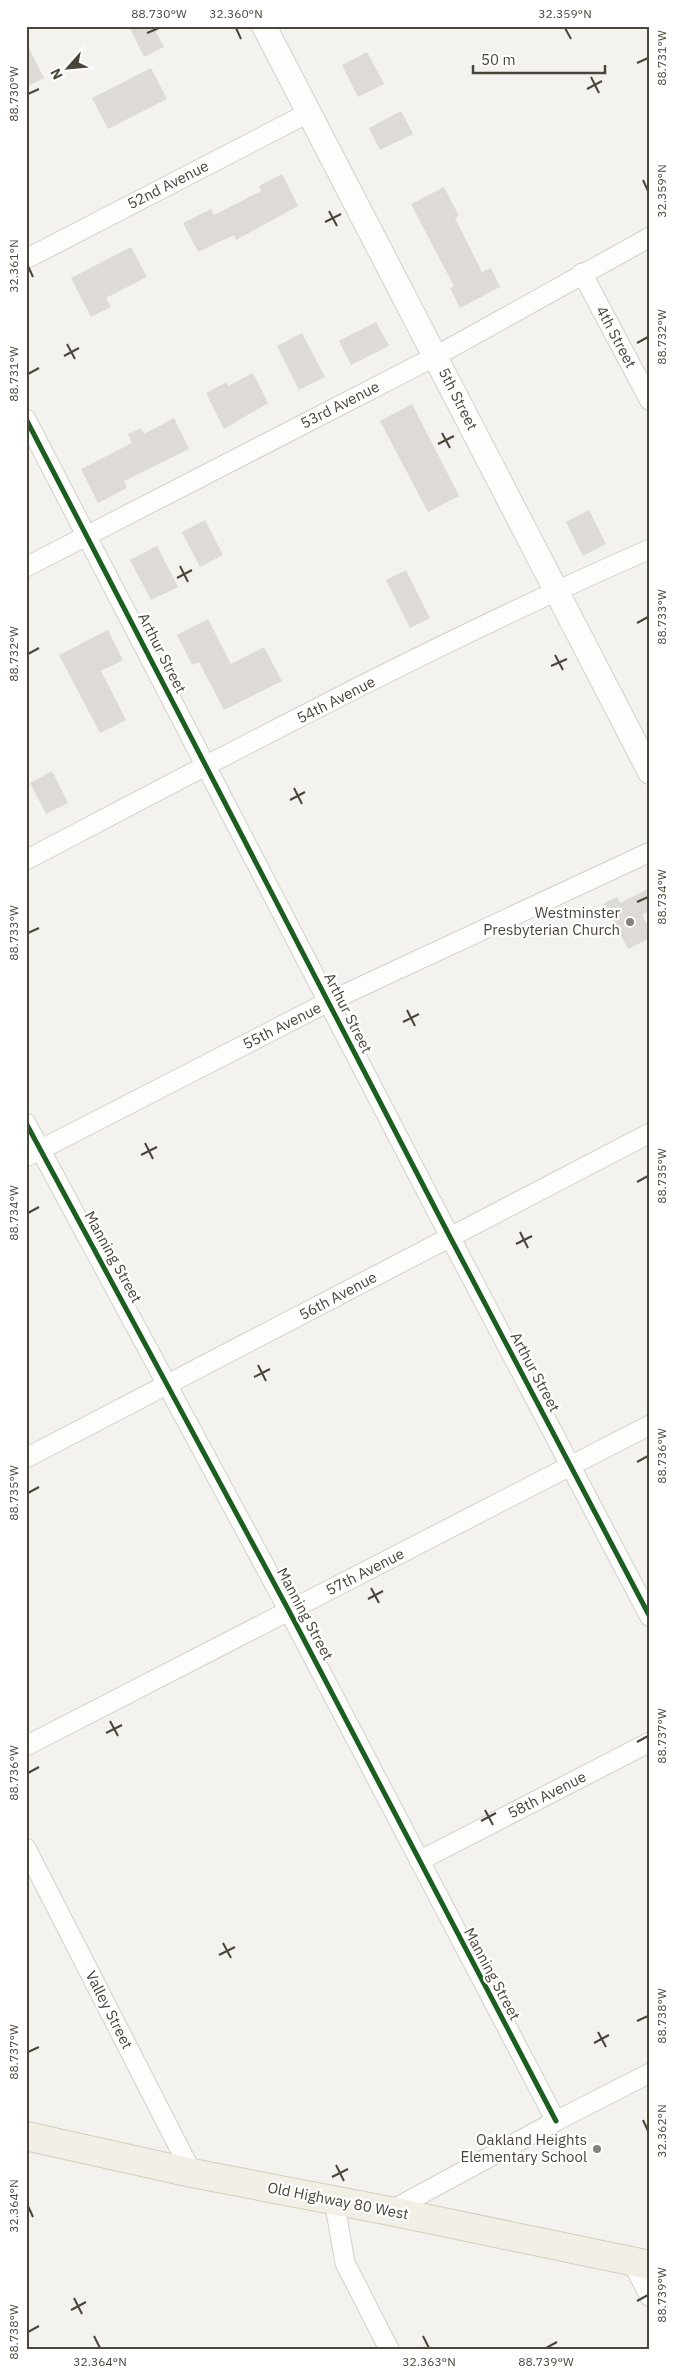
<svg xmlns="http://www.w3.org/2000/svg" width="676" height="2375" font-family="'IBM Plex Sans',sans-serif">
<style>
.building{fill:#dedbd6}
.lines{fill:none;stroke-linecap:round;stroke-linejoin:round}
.minor-casing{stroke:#d2d0cb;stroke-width:21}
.tertiary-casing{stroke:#d2d0cb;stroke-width:26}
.primary-casing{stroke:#d6cebb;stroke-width:30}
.minor{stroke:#fdfdfc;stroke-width:19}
.tertiary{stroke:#fdfdfc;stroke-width:24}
.primary{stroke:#f2efe6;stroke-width:28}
.cycleway-casing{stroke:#fff;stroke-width:8}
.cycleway{stroke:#1b5e20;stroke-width:5}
.ticks{fill:none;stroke:#4b4439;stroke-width:2}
.poi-dot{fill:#868178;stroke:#fff;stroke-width:2}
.labels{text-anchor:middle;stroke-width:4.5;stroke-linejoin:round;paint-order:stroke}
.street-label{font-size:15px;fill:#4b4439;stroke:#fff}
.poi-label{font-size:15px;fill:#4b4439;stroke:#fff;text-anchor:end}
.neatline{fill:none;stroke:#4b4439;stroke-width:2}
.ticks-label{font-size:12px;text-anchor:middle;fill:#4b4439}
</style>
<rect width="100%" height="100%" fill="#f4f2ee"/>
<g class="building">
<polygon points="129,26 153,26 164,47 144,57"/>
<polygon points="26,42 44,78 26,87"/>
<polygon points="367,52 384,84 358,97 342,65"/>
<polygon points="151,68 167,99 108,129 92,98"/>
<polygon points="401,111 413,134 380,150 369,128"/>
<polygon points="282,174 298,206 236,240 234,235 198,252 183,223 211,209 214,215 261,191 259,186"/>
<polygon points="444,187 459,216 455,218 482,272 491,268 500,287 460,308 450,288 454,286 411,204"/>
<polygon points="131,247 147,277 106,298 111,307 91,317 71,278"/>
<polygon points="376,322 389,346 351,365 339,341"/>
<polygon points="302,333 325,377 299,390 277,346"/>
<polygon points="253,373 268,403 224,429 206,393 227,382 228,386"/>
<polygon points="412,404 459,496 428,512 380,421"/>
<polygon points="174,418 189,449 124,481 127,488 98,503 81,469 132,443 128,434 141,428 144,434"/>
<polygon points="589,510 606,544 583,556 566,522"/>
<polygon points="205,520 223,555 200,567 182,532"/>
<polygon points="157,546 178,587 151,600 130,560"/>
<polygon points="406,570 430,618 410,628 386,580"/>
<polygon points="208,619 231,664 264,647 282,681 224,710 199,662 192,665 177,635"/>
<polygon points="108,630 123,660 101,671 126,720 100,733 59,655"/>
<polygon points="52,771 68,803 46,814 30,783"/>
<polygon points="650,888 650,910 642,915 650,930 650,938 628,949 604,903 617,897 620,903"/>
</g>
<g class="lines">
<defs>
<g id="minor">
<polyline points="26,259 310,112"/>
<polyline points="582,273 650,401"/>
<polyline points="26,419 450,1237 650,1617"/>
<polyline points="26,567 436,356 650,237"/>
<path d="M26,860C232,752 437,642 650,549"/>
<polyline points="26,1123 289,1611 556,2121"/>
<polyline points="26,1157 328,1002 650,852"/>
<polyline points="26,1458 650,1133"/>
<polyline points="26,1746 650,1425"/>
<polyline points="26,1848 192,2173"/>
<polyline points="419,1861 650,1742"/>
<polyline points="334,2200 345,2263 389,2349"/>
<polyline points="390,2211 556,2121 650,2073"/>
<polyline points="632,2262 650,2297"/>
</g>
<polyline id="tertiary" points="264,26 650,772"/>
<polyline id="primary" points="26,2136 192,2173 390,2211 650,2265"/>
</defs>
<use href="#minor" class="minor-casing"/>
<use href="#tertiary" class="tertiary-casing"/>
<use href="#primary" class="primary-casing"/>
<use href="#minor" class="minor"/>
<use href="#tertiary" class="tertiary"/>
<use href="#primary" class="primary"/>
<defs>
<g id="cycleway">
<polyline points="26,419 450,1237 650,1617"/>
<polyline points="26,1123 289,1611 556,2121"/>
</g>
</defs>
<use href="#cycleway" class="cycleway-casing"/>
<use href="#cycleway" class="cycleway"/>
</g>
<path class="ticks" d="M236,28L241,39M565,28L571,39M147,33L159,28M637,63L648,58M591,77L599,93M587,89L602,81M28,94L39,89M643,180L648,191M329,211L337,226M325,222L341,214M28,266L33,277M637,343L648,337M67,344L75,359M64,356L79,348M28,374L39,368M442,433L450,448M438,444L454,436M180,566L188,582M177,578L192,570M637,623L648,617M28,654L39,648M555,655L563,670M551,666L567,659M294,788L302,804M290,800L305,792M637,902L648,897M28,933L39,928M407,1010L415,1026M403,1022L419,1014M145,1143L153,1159M141,1155L157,1147M637,1182L648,1176M28,1213L39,1207M520,1232L528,1248M516,1244L532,1236M258,1365L266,1381M254,1377L270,1369M637,1462L648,1456M28,1493L39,1487M371,1588L379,1603M368,1599L383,1591M110,1721L118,1736M106,1733L122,1725M637,1742L648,1736M28,1773L39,1767M485,1810L493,1825M481,1821L496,1813M223,1943L231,1958M219,1955L235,1947M637,2021L648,2016M598,2032L606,2047M594,2043L609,2035M28,2052L39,2047M643,2120L648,2131M336,2165L344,2181M332,2177L348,2169M28,2206L33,2217M74,2298L82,2314M637,2301L648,2295M71,2310L86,2302M28,2332L39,2326M94,2336L100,2348M423,2336L429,2348M546,2348L557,2342"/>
<g class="poi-dot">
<circle cx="630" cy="922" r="5"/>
<circle cx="597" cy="2149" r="5"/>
</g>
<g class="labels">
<g class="street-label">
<text transform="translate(168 185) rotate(-27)" y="5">52nd Avenue</text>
<text transform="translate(616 337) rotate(62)" y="5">4th Street</text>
<text transform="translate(458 399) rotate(63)" y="5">5th Street</text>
<text transform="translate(340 405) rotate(-27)" y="5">53rd Avenue</text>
<text transform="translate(162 653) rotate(63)" y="5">Arthur Street</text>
<text transform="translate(336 700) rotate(-27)" y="5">54th Avenue</text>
<text transform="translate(348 1013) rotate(63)" y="5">Arthur Street</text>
<text transform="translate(282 1026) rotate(-27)" y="5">55th Avenue</text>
<text transform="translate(113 1257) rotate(61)" y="5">Manning Street</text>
<text transform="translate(338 1296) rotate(-28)" y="5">56th Avenue</text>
<text transform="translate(535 1372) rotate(62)" y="5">Arthur Street</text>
<text transform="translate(365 1572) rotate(-27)" y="5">57th Avenue</text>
<text transform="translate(305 1614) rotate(62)" y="5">Manning Street</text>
<text transform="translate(547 1795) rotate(-27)" y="5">58th Avenue</text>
<text transform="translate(492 1974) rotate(62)" y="5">Manning Street</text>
<text transform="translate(109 2010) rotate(63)" y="5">Valley Street</text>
<text transform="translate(338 2201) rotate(11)" y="5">Old Highway 80 West</text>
</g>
<g class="poi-label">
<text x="620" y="918">Westminster<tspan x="620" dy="17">Presbyterian Church</tspan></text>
<text x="587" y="2145">Oakland Heights<tspan x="587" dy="17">Elementary School</tspan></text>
</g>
</g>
<rect width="676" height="2375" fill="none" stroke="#ffffff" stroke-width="55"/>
<g transform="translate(68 68) rotate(243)" stroke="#ffffff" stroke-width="4" paint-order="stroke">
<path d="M0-4L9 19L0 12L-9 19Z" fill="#4b4439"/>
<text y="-8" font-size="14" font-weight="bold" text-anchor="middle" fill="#4b4439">N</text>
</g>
<path d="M473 65v8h132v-8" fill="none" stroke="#4b4439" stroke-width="2.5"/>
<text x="481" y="65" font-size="15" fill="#4b4439" stroke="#ffffff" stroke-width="4" paint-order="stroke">50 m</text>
<rect x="28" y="28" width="620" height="2320" class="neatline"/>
<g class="ticks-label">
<text x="159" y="18">88.730°W</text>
<text x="236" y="18">32.360°N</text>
<text x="565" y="18">32.359°N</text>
<text transform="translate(662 58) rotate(-90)" y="4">88.731°W</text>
<text transform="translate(14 94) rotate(-90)" y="4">88.730°W</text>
<text transform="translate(662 191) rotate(-90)" y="4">32.359°N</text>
<text transform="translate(14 266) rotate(-90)" y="4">32.361°N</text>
<text transform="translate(662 337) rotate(-90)" y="4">88.732°W</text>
<text transform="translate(14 374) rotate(-90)" y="4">88.731°W</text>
<text transform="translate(662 617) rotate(-90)" y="4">88.733°W</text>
<text transform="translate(14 654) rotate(-90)" y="4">88.732°W</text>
<text transform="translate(662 897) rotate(-90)" y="4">88.734°W</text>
<text transform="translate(14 933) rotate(-90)" y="4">88.733°W</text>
<text transform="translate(662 1176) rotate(-90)" y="4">88.735°W</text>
<text transform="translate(14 1213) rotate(-90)" y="4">88.734°W</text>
<text transform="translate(662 1456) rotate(-90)" y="4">88.736°W</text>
<text transform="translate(14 1493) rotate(-90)" y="4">88.735°W</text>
<text transform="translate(662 1736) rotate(-90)" y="4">88.737°W</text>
<text transform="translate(14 1773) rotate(-90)" y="4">88.736°W</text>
<text transform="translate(662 2016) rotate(-90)" y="4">88.738°W</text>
<text transform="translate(14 2052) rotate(-90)" y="4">88.737°W</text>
<text transform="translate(662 2131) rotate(-90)" y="4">32.362°N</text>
<text transform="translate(14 2206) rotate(-90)" y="4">32.364°N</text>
<text transform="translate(662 2295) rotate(-90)" y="4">88.739°W</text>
<text transform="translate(14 2332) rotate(-90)" y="4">88.738°W</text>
<text x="100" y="2366">32.364°N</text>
<text x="429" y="2366">32.363°N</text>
<text x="546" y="2366">88.739°W</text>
</g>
</svg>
